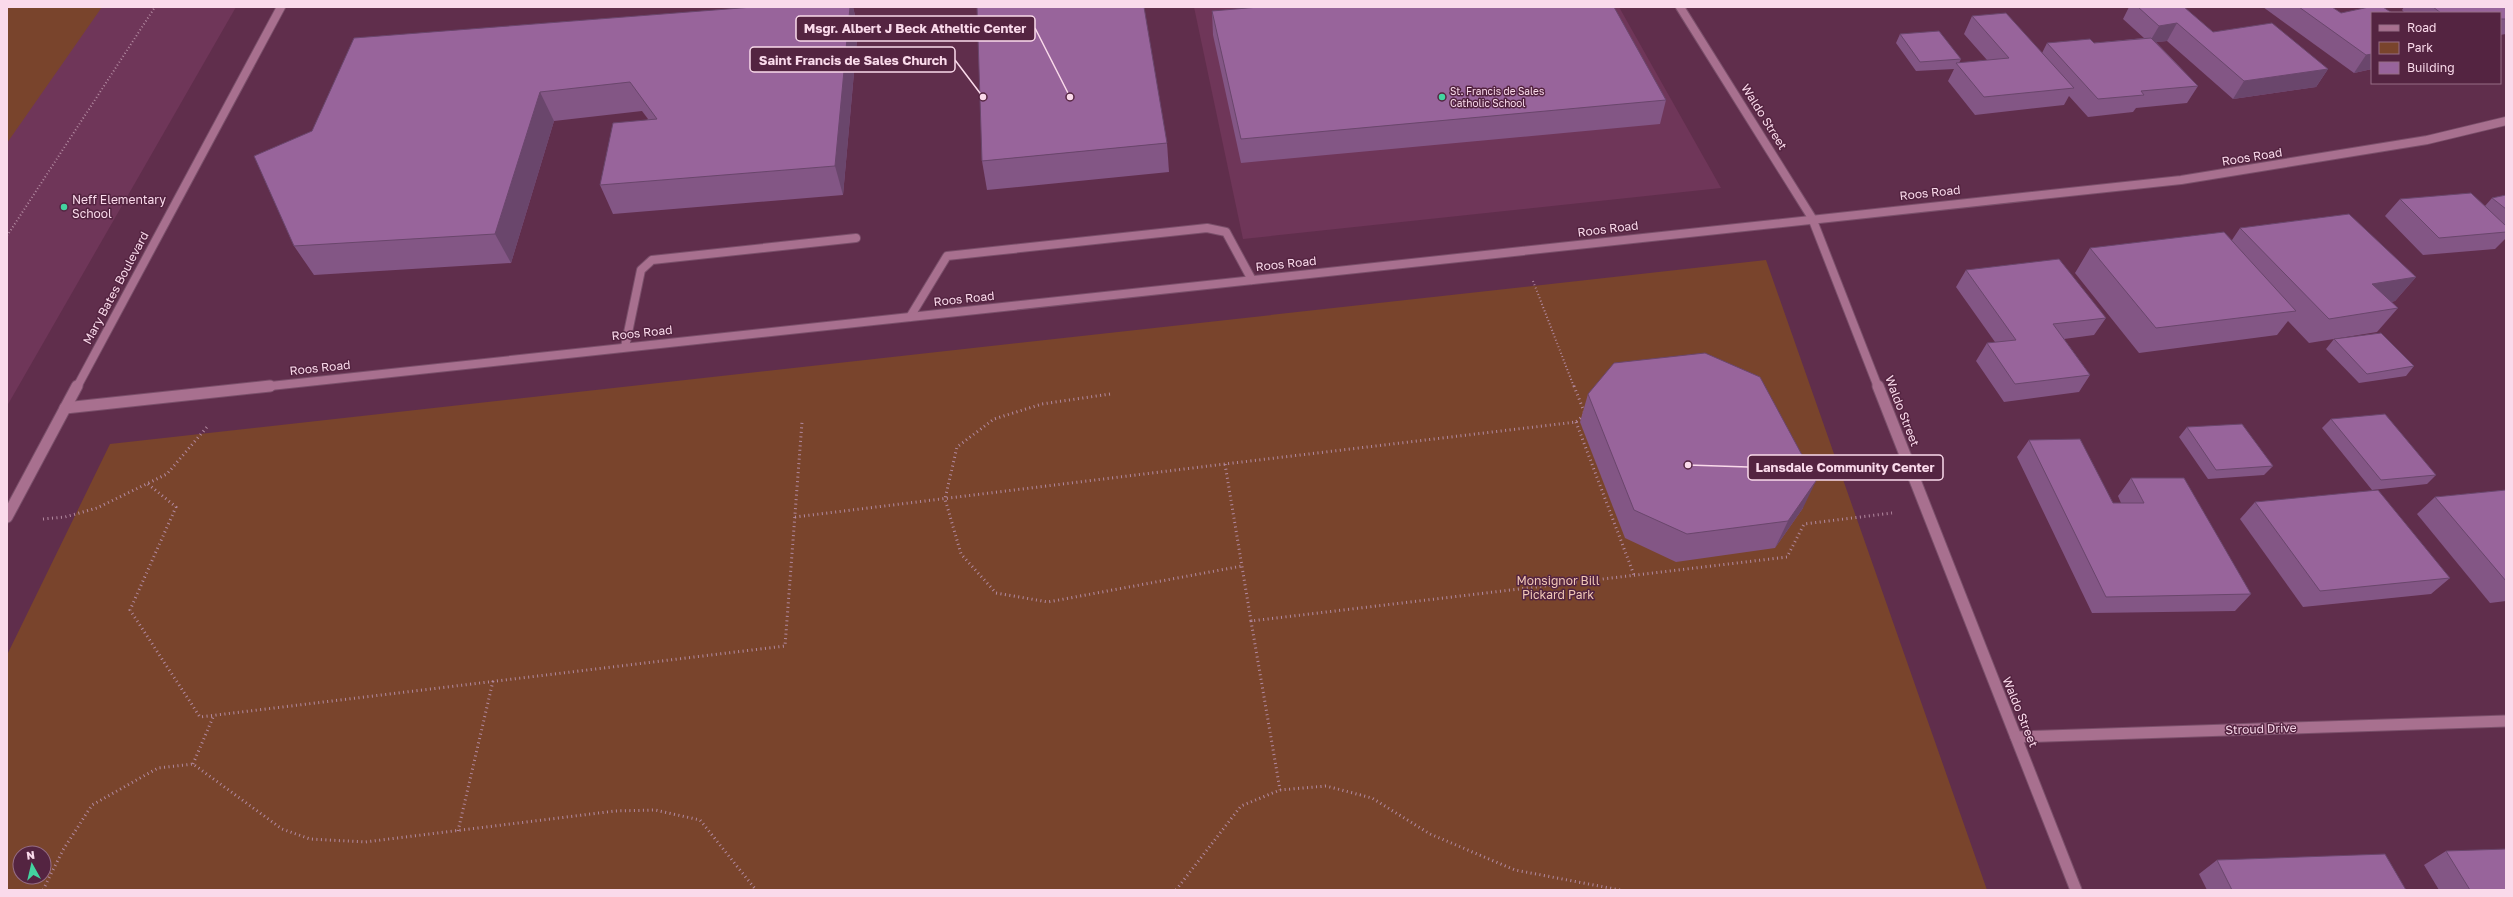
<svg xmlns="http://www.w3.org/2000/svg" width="2513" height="897" font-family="'Golos Text',sans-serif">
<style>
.built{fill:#6f3659}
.green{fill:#79442c;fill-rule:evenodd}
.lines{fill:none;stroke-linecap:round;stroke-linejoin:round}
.service-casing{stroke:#7a4f6a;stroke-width:10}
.minor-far1-casing{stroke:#7a4f6a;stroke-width:10}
.minor-casing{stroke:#7a4f6a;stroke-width:13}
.tertiary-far1-casing{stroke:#7a4f6a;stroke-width:10}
.tertiary-casing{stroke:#7a4f6a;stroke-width:13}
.path-far1{stroke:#b38aa1;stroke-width:2;stroke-dasharray:1 2.5;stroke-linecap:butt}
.path{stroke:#b38aa1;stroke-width:3;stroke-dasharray:1 3.5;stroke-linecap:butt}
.service{stroke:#a8708f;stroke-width:8}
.minor-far1{stroke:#a8708f;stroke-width:8}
.minor{stroke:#a8708f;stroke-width:11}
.tertiary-far1{stroke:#a8708f;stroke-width:8}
.tertiary{stroke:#a8708f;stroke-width:11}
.wall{fill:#835685}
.shaded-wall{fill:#6a466c}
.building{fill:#98649b;stroke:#6a466c}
.poi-dot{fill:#43d4a0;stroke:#542441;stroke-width:1.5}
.labels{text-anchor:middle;stroke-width:3;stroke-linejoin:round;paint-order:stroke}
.far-poi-label{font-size:10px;fill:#fadaeb;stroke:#542441;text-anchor:start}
.street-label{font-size:12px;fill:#fadaeb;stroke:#542441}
.poi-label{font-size:12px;fill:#fadaeb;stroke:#542441;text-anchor:start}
.park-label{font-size:12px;fill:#f1c8b6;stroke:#542441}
.leader{fill:none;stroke:#fadaeb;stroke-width:1.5}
.callout-dot{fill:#fadaeb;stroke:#542441;stroke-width:1.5}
.callout{fill:#542441;stroke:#fadaeb;stroke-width:1.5}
.callout-label{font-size:13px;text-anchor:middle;font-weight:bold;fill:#fadaeb}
</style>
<rect width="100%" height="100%" fill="#602e4c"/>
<g class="built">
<polygon points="7,7 236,7 7,406"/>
<polygon points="1194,7 1619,7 1721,188 1243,239"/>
</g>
<g class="green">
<polygon points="7,7 102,7 7,143"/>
<path d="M1766,260L1987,890H7V655L110,444ZM20,853H44V877H20Z"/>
</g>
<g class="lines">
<defs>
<g id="service">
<polyline points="910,317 947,256 1207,228 1226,232 1252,280"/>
<polyline points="625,347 641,270 652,260 856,238"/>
</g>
<g id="minor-far1">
<polyline points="1680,7 1812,218 1878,387"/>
<polyline points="261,387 2181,180 2427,140 2506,121"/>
</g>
<g id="minor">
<polyline points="1878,386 2076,890"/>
<polyline points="65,408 270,386"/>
<polyline points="2016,737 2506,721"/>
</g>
<polyline id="tertiary-far1" points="77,387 281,7"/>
<polyline id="tertiary" points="7,517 77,386"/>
</defs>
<use href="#service" class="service-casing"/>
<use href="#minor-far1" class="minor-far1-casing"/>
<use href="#minor" class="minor-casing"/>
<use href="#tertiary-far1" class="tertiary-far1-casing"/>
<use href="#tertiary" class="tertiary-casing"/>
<g class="path-far1">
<polyline points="7,236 155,7"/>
<polyline points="1533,281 1574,387"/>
</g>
<g class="path">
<polyline points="1574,386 1585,414 1576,422 1225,464 1251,621 1787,557 1804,524 1892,513"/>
<polyline points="1110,394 1042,404 994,419 957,447 945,499 961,554 996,593 1048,602 1242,566"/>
<polyline points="1576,422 1634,575"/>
<polyline points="148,484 176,507 130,610 200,717 785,646 802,422"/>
<polyline points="795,517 1225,464"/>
<polyline points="43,519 65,517 97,508 167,474 207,427"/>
<polyline points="1251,621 1280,790"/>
<polyline points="193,764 214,715"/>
<polyline points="458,831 493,681"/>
<polyline points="43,890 63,850 92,805 158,768 193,764 282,829 310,839 365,842 615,811 655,810 700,820 756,890"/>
<polyline points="1176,890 1241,806 1280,790 1326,786 1372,798 1430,834 1515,870 1620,890"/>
</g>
<use href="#service" class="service"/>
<use href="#minor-far1" class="minor-far1"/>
<use href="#minor" class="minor"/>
<use href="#tertiary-far1" class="tertiary-far1"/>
<use href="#tertiary" class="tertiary"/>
</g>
<g class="wall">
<polygon points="753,7 853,7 858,28 843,195 613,214 600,185 648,119 642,111 554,121 511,263 314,275 294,246 312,131"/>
<polygon points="2129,7 2184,7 2213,32 2328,69 2316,87 2233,99 2167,41 2156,42 2198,86 2187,103 2136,108 2133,112 2088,117 2069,96 2064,105 1975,115 1948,81 1954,69 1916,71 1896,43 1900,34 1961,59 1959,63 1987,60 1964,34 1972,16 2042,53 2047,43 2094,43 2144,38 2123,19"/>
<polygon points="2263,7 2332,7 2341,13 2392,13 2372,69 2354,73"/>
<polygon points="2404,7 2506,7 2506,34 2500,35 2500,13 2405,13 2402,10"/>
<polygon points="1212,11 1666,100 1660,124 1241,163 1213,35"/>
<polygon points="1167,143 1169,172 987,190 982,161"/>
<polygon points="2506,195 2506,238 2495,249 2423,255 2385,216 2400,199 2485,206 2492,198"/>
<polygon points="2240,228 2416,277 2395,301 2391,302 2398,308 2377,332 2309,343 2288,321 2277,335 2139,353 2075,273 2090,248 2232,240"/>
<polygon points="1966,270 2106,318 2094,335 2064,339 2090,375 2079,392 2004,402 1976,361 1987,343 1995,342 1956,287"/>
<polygon points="2334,339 2414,366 2406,376 2359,383 2326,349"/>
<polygon points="1588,394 1803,508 1775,548 1676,562 1625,538 1580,422"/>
<polygon points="2331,419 2436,475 2427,484 2372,490 2322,428"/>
<polygon points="2187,427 2273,466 2264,475 2208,479 2179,437"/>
<polygon points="2029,440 2113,503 2121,503 2118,496 2131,478 2251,594 2235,611 2092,613 2017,457"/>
<polygon points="2506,490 2506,601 2490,603 2417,514 2435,497"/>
<polygon points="2255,502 2450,578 2431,594 2303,607 2240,519"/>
<polygon points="2446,851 2506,890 2439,890 2424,865"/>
<polygon points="2217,860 2406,890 2207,890 2199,874"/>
</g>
<g class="shaded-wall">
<polygon points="850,7 853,7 858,28 843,195 835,166"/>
<polygon points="2177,23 2167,41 2149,43 2159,26"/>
<polygon points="2372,54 2372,69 2354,73 2366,55"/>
<polygon points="2328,69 2316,87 2233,99 2244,81"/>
<polygon points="540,92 554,121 511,263 495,234"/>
<polygon points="2416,277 2395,301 2352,308 2372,284"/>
<polygon points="1816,481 1803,508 1775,548 1788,521"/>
</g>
<g class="building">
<polygon points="753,7 850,7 835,166 600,185 613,123 657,119 630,82 540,92 495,234 294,246 254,156 312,131 354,38"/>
<polygon points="977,7 1144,7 1167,143 982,161"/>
<polygon points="1259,7 1614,7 1666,100 1241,139 1212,11"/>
<polygon points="2138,7 2184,7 2213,32 2272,23 2328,69 2244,81 2177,23 2159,26"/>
<polygon points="2299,7 2332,7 2341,13 2369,7 2383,7 2392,13 2372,13 2372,54 2366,55"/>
<polygon points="2433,7 2506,7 2506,19 2500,19 2500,13 2441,13"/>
<polygon points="2006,13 2074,88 1984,97 1956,63 2009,58 1972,16"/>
<polygon points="1939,31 1961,59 1920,62 1900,34"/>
<polygon points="2151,38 2198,86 2141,91 2144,95 2098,99 2047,43 2090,39 2094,43"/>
<polygon points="2471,193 2506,226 2506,232 2439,238 2400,199"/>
<polygon points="2506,195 2506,209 2492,198"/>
<polygon points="2349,214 2416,277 2372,284 2398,308 2329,319 2240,228"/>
<polygon points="2224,232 2296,311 2156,328 2090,248"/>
<polygon points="2059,259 2106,318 2053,324 2090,375 2015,384 1987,343 2016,340 1966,270"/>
<polygon points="2381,333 2414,366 2367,374 2334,339"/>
<polygon points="1705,353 1760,377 1816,481 1788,521 1687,534 1634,510 1588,394 1614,363"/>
<polygon points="2385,414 2436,475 2381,480 2331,419"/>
<polygon points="2242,424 2273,466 2216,470 2187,427"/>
<polygon points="2080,439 2113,503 2144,503 2131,478 2184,478 2251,594 2106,597 2029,440"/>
<polygon points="2378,490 2450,578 2320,591 2255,502"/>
<polygon points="2506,490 2506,581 2435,497"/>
<polygon points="2506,849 2506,890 2470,890 2446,851"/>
<polygon points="2385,854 2406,890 2232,890 2217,860"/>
</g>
<g class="poi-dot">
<circle cx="1442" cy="97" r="4"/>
<circle cx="64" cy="207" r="4"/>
</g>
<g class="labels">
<g class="far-poi-label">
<text x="1450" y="95">St. Francis de Sales<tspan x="1450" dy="12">Catholic School</tspan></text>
</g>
<g class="street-label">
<text transform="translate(1764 117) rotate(58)" y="4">Waldo Street</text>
<text transform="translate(2252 157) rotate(-9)" y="4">Roos Road</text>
<text transform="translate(1930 193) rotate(-6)" y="4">Roos Road</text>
<text transform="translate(1608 229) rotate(-7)" y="4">Roos Road</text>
<text transform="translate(1286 264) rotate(-6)" y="4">Roos Road</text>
<text transform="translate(116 288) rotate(-62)" y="4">Mary Bates Boulevard</text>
<text transform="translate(964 299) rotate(-6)" y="4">Roos Road</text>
<text transform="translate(642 333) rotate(-6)" y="4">Roos Road</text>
<text transform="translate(320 368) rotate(-6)" y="4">Roos Road</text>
<text transform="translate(1902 411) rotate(69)" y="4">Waldo Street</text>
<text transform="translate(2020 712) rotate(68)" y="4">Waldo Street</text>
<text transform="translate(2261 729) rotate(-2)" y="4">Stroud Drive</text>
</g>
<g class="poi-label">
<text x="72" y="204">Neff Elementary<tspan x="72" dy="14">School</tspan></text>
</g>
<g class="park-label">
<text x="1558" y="585">Monsignor Bill<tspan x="1558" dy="14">Pickard Park</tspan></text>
</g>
</g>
<path class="leader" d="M1070 97L1035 28M983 97L955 60M1688 465L1748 467"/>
<g class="callout-dot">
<circle cx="1070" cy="97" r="4"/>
<circle cx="983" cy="97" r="4"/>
<circle cx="1688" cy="465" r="4"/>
</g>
<g class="callout">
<rect x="796" y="16" width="239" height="25" rx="4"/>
<rect x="750" y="47" width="205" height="25" rx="4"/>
<rect x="1748" y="455" width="195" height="25" rx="4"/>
</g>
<g class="callout-label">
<text x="915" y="33">Msgr. Albert J Beck Atheltic Center</text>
<text x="853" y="65">Saint Francis de Sales Church</text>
<text x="1845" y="472">Lansdale Community Center</text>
</g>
<rect width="2513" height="897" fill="none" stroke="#fadaeb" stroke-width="16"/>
<rect x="2371" y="12" width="130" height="72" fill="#542441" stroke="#966d85"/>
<rect x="2379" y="25" width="20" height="6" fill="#a8708f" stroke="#966d85"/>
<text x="2407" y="32" font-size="12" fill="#fadaeb">Road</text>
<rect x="2379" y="42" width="20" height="12" fill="#79442c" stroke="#966d85"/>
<text x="2407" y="52" font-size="12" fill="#fadaeb">Park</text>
<rect x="2379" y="62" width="20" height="12" fill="#98649b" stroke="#966d85"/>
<text x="2407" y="72" font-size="12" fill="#fadaeb">Building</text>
<g transform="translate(32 865) rotate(352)"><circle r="19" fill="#542441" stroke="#966d85"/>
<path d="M0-3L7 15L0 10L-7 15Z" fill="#43d4a0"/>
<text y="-6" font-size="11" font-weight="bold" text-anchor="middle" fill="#fadaeb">N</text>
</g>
</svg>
